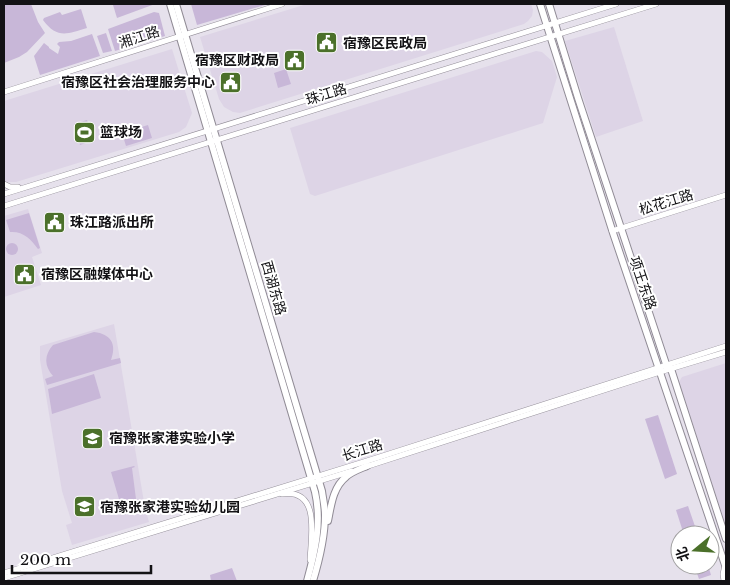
<svg xmlns="http://www.w3.org/2000/svg" width="730" height="585" font-family="'Libre Baskerville','Noto Sans SC',serif">
<style>
.built{fill:#ddd4e6}
.green{fill:#c8b7d8}
.lines{fill:none;stroke-linecap:round;stroke-linejoin:round}
.minor-casing{stroke:#908b95;stroke-width:6}
.major-casing{stroke:#908b95;stroke-width:8}
.minor{stroke:#fff;stroke-width:5}
.major{stroke:#fff;stroke-width:6}
.labels{text-anchor:middle;stroke-width:4;stroke-linejoin:round;paint-order:stroke}
.street-label{font-size:14px;fill:#131215;stroke:#fff}
.poi-label{font-size:14px;font-weight:bold;fill:#131215;stroke:#fff;text-anchor:start}
</style>
<rect width="100%" height="100%" fill="#e6e1ec"/>
<g class="built">
<polygon points="307,4 531,4 533,10 532,16 528,21 524,24 240,113 233,112 224,107 219,99 200,37"/>
<polygon points="614,27 643,121 596,137 565,41"/>
<polygon points="172,49 192,113 186,127 179,132 16,182 8,182 4,181 4,101"/>
<polygon points="536,51 542,52 552,61 557,77 543,123 315,196 310,194 290,128"/>
<polygon points="28,209 42,253 32,257 41,285 4,297 4,216"/>
<polygon points="114,324 145,508 149,522 72,545 66,525 72,523 62,491 40,360 40,346"/>
<polygon points="726,363 726,526 679,382 682,377"/>
</g>
<g class="green">
<polygon points="4,4 31,4 38,22 45,33 27,52 19,57 4,63"/>
<polygon points="118,4 155,4 117,18 113,5"/>
<polygon points="191,4 268,4 197,25"/>
<path d="M81,9L87,28C67,34 57,39 43,20L44,18L60,12L62,15Z"/>
<polygon points="154,12 159,13 165,36 115,51 108,29"/>
<polygon points="106,33 112,51 103,53 97,36"/>
<polygon points="92,34 100,56 40,75 34,56 44,43 49,47 49,48 58,54 60,47 57,44 59,42 71,41"/>
<polygon points="286,69 291,84 278,88 274,73"/>
<polygon points="87,120 94,140 80,145 74,124"/>
<polygon points="148,125 152,138 126,146 122,133"/>
<path d="M29,213L40,248L38,249C31,239 23,231 10,232L6,220Z"/>
<circle cx="12" cy="249" r="6"/>
<path d="M94,332C111,334 117,344 111,360L120,358L121,363L47,385L45,379L53,376C44,366 44,355 53,345Z"/>
<polygon points="94,374 101,398 52,414 48,389"/>
<polygon points="658,415 677,474 665,479 645,419"/>
<polygon points="134,466 135,467 132,468 136,499 139,499 139,500 121,506 111,472"/>
<polygon points="688,506 698,535 684,535 676,510"/>
<polygon points="694,565 708,565 711,575 699,579"/>
<polygon points="232,568 237,581 211,581 210,575"/>
</g>
<g class="lines">
<defs>
<g id="minor">
<polyline points="4,92 282,4"/>
<polyline points="4,184 10,187 18,187"/>
<polyline points="4,194 616,4"/>
<polyline points="4,206 656,4"/>
<polyline points="612,231 726,195"/>
<polyline points="365,467 660,372 726,352"/>
<path d="M282,494C321,488 311,537 310,560"/>
<polyline points="4,573 370,460 726,346"/>
<polyline points="4,578 352,471"/>
<polyline points="724,581 723,574 725,565"/>
</g>
<g id="major">
<path d="M170,4L315,492C322,522 315,552 307,581"/>
<path d="M176,4L322,491C323,499 325,507 325,515C325,536 319,561 313,581"/>
<polyline points="540,4 613,233 726,568"/>
<polyline points="549,4 578,98 666,364 671,369 726,539"/>
<path d="M328,521C331,506 333,487 346,477C351,472 360,469 367,466"/>
</g>
</defs>
<use href="#minor" class="minor-casing"/>
<use href="#major" class="major-casing"/>
<use href="#minor" class="minor"/>
<use href="#major" class="major"/>
</g>
<defs>
<symbol id="civic-square" viewBox="-11 -11 22 22"><rect x="-9" y="-9" width="18" height="18" rx="4" fill="#4b702a" stroke="#fff"/><path d="M-.6-6.5H3V-4.5H.6V-3L4-1V1h2V6H-6V1h2V-1L-.6-3ZM-1.2 2.5V6h2.4V2.5Z" fill="#fff"/></symbol>
<symbol id="stadium-square" viewBox="-11 -11 22 22"><rect x="-9" y="-9" width="18" height="18" rx="4" fill="#4b702a" stroke="#fff"/><path d="M0-5a6.5 5 0 1 0 0 10a6.5 5 0 1 0 0-10ZM-3.5-1.8h7v3.6h-7Z" fill="#fff"/></symbol>
<symbol id="school-square" viewBox="-11 -11 22 22"><rect x="-9" y="-9" width="18" height="18" rx="4" fill="#4b702a" stroke="#fff"/><path d="M0-5L7-2L0 1L-7-2ZM-4 1L0 2.5L4 1V4Q0 6-4 4Z" fill="#fff"/></symbol>
</defs>
<g fill-rule="evenodd">
<use href="#civic-square" x="314" y="30" width="25" height="25"/>
<use href="#civic-square" x="282" y="48" width="25" height="25"/>
<use href="#civic-square" x="218" y="70" width="25" height="25"/>
<use href="#stadium-square" x="72" y="120" width="25" height="25"/>
<use href="#civic-square" x="42" y="210" width="25" height="25"/>
<use href="#civic-square" x="12" y="262" width="25" height="25"/>
<use href="#school-square" x="80" y="426" width="25" height="25"/>
<use href="#school-square" x="72" y="494" width="25" height="25"/>
</g>
<g class="labels">
<g class="street-label">
<text transform="translate(139 37) rotate(-18)" y="5">湘江路</text>
<text transform="translate(326 94) rotate(-17)" y="5">珠江路</text>
<text transform="translate(666 202) rotate(-17)" y="5">松花江路</text>
<text transform="translate(643 283) rotate(71)" y="5">项王东路</text>
<text transform="translate(274 288) rotate(74)" y="5">西湖东路</text>
<text transform="translate(362 450) rotate(-17)" y="5">长江路</text>
</g>
<g class="poi-label">
<text x="343" y="48">宿豫区民政局</text>
<text x="279" y="65" text-anchor="end">宿豫区财政局</text>
<text x="215" y="87" text-anchor="end">宿豫区社会治理服务中心</text>
<text x="100" y="137">篮球场</text>
<text x="70" y="227">珠江路派出所</text>
<text x="41" y="279">宿豫区融媒体中心</text>
<text x="109" y="443">宿豫张家港实验小学</text>
<text x="100" y="512">宿豫张家港实验幼儿园</text>
</g>
</g>
<rect width="730" height="585" fill="none" stroke="#131215" stroke-width="10"/>
<g transform="translate(695 550) rotate(252)"><circle r="24" fill="#ffffff" stroke="#a1a0a1"/>
<path d="M0-4L9 19L0 12L-9 19Z" fill="#4b702a"/>
<text y="-8" font-size="14" font-weight="bold" text-anchor="middle" fill="#131215">北</text>
</g>
<path d="M12 565v8h139v-8" fill="none" stroke="#131215" stroke-width="2.5"/>
<text x="20" y="565" font-size="15" fill="#131215" stroke="#ffffff" stroke-width="4" paint-order="stroke">200 m</text>
</svg>
